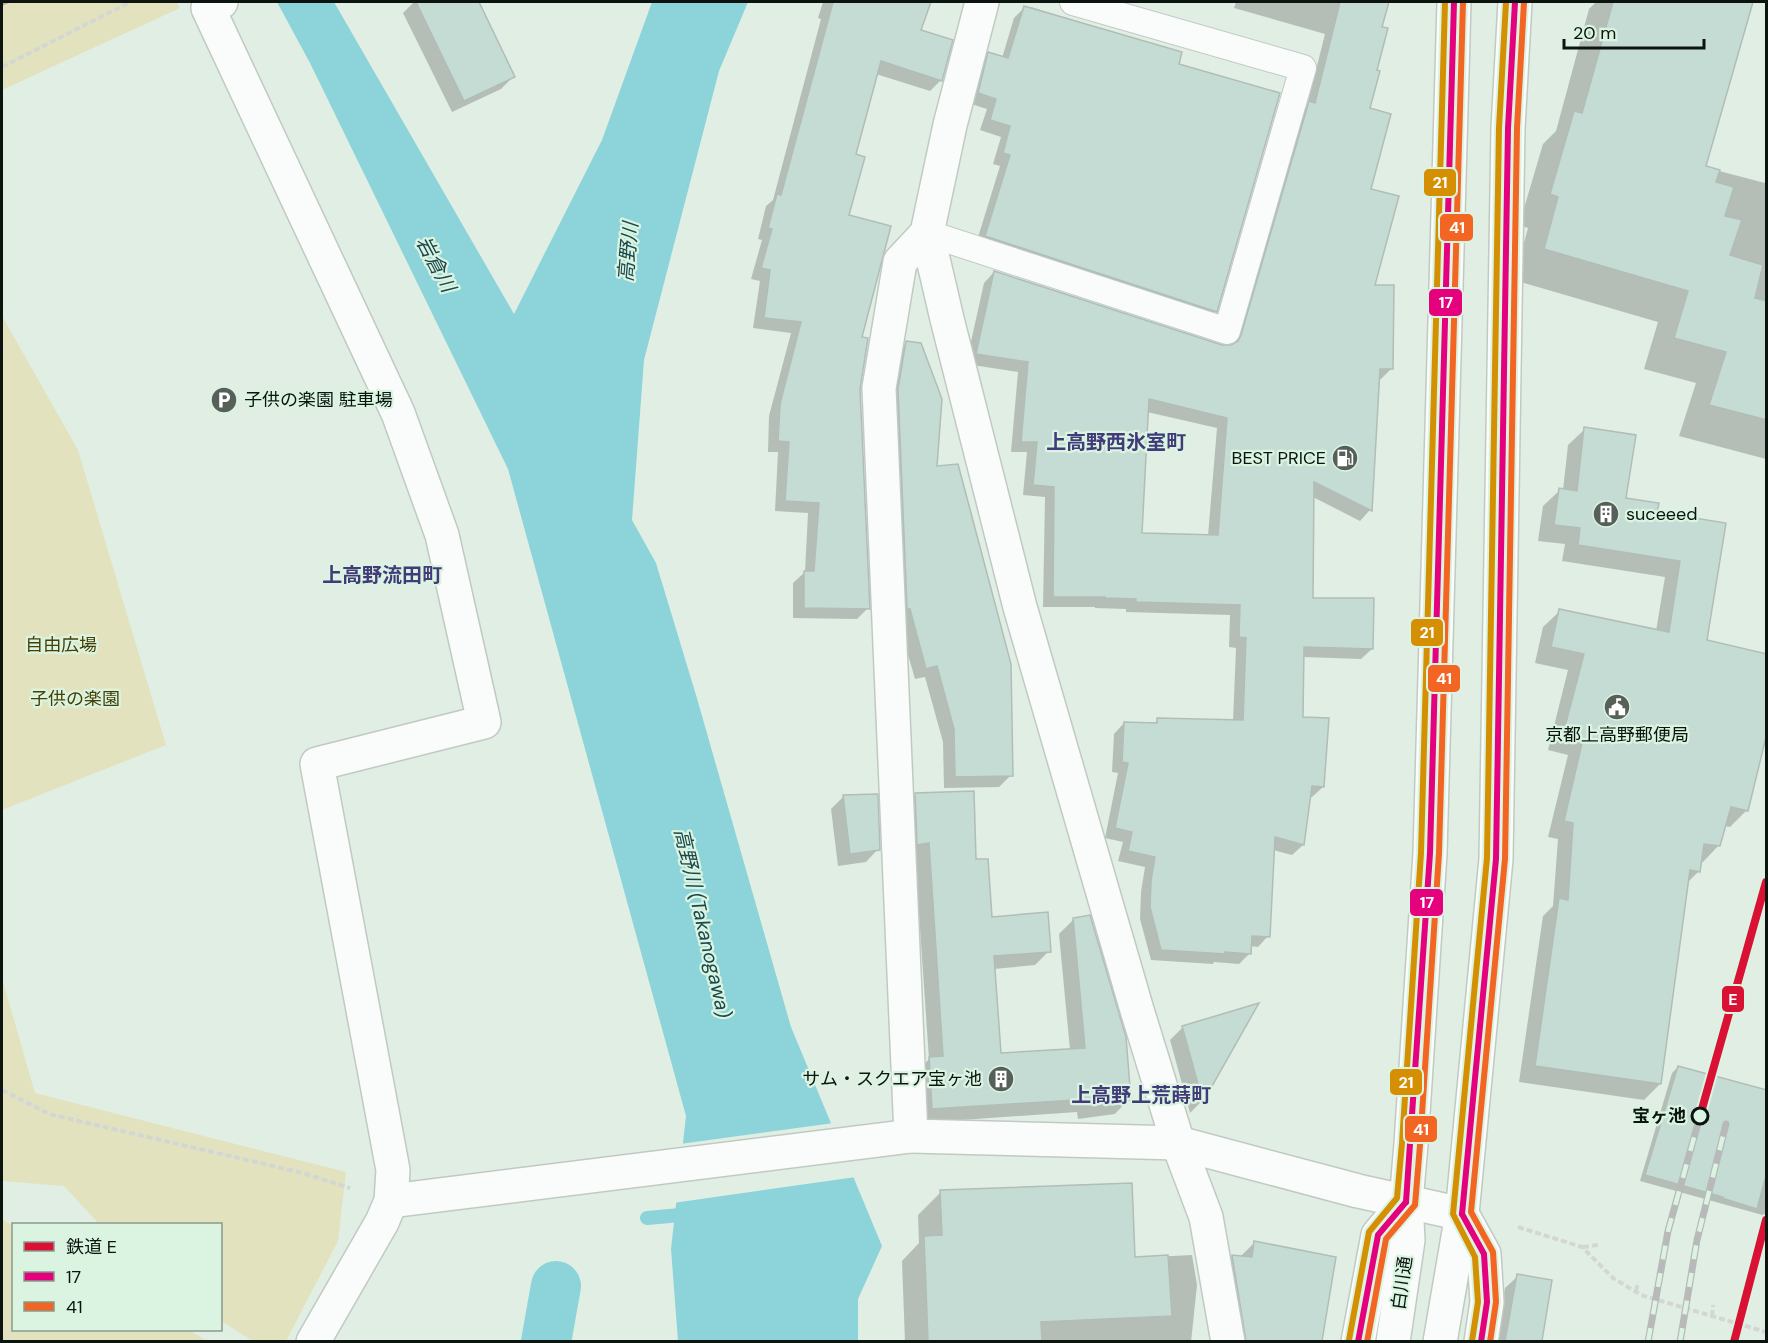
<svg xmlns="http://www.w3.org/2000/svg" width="1768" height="1343" font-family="'DM Sans','Noto Sans JP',sans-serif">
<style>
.green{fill:#e2e3be}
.water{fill:#8cd4da}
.pier{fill:#e1eee4}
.shadow{fill:#0003;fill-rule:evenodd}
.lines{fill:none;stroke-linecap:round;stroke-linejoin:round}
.stream{stroke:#8cd4da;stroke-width:14}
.canal{stroke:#8cd4da;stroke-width:50}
.building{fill:#c4dcd4;stroke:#b1bdb7;stroke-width:1.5;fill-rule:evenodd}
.lane-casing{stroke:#c0cac2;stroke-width:28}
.street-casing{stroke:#c0cac2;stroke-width:36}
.secondary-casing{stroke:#c0cac2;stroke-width:36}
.highway-casing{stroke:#c0cac2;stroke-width:36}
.path{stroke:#d3d7d4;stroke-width:4;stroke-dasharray:6 3;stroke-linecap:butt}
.lane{stroke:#fafcfb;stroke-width:26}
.street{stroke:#fafcfb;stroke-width:33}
.secondary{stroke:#fafcfb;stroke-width:33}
.highway{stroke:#fafcfb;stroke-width:33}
.rail-casing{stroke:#b7bab8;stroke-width:7}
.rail{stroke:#dbf4e1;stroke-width:4.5;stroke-dasharray:14;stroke-linecap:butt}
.bus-1-casing{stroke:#dbf4e1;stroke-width:10}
.bus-2-casing{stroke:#dbf4e1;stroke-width:10}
.bus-3-casing{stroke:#dbf4e1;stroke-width:10}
.bus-1{stroke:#e5007d;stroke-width:6}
.bus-2{stroke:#f26522;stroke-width:6}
.bus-3{stroke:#d49002;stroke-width:6}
.rail-1-casing{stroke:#dbf4e1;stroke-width:12}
.rail-1{stroke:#d91235;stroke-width:8}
.stop-dot{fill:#dbf4e1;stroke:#0b140e;stroke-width:3}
.labels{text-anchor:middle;stroke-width:4.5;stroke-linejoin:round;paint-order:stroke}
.poi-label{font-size:18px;fill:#0b140e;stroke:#dbf4e1;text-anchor:start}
.park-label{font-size:18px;fill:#473f03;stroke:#dbf4e1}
.stop-label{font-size:18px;font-weight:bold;fill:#0b140e;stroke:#dbf4e1;text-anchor:end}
.street-label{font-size:18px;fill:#0b140e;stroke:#dbf4e1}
.water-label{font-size:20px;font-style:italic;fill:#1b484d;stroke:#dbf4e1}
.neighbourhood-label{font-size:20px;font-weight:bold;fill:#413c79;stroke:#dbf4e1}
.line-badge{stroke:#dbf4e1;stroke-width:2}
.badge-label{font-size:16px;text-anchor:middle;font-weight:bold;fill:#fff}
</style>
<rect width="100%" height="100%" fill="#e1eee4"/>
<g class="green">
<polygon points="2,2 176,2 180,8 2,90"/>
<polygon points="2,316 78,450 166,745 2,810"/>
<polygon points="2,978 35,1093 346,1172 338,1241 286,1341 253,1341 221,1321 220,1224 99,1224 64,1186 2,1181"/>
<polygon points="2,1219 13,1226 14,1330 189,1330 207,1341 2,1341"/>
</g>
<polygon class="water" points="277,2 334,2 514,314 602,140 652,2 748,2 719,71 644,360 632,520 656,563 696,695 791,1027 882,1246 858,1299 858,1341 678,1341 671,1249 686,1116 508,469 310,63"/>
<polygon class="pier" points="834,1123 856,1177 673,1203 680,1144"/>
<g class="shadow">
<polygon points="2,2 11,2 2,6"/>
<polygon points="414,2 477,2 513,77 501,89 452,112 403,13"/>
<polygon points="823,2 929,2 919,31 941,80 930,91 876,74 854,155 848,216 860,339 859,389 868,608 857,619 793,618 793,583 805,572 808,513 775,511 778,452 768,452 769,416 791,333 753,328 760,281 751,279 762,240 758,239 766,206 773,200 821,19 818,18"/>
<path d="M1234,2H1387L1380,28L1368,109L1369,190L1373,286L1392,368L1381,379H1378L1370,510L1360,521L1313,497L1311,599L1372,649L1361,659L1303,657L1302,718L1323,787L1312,797H1309L1303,845L1292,855L1273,850L1268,936L1258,947L1250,946V953L1239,964L1214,962L1213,964L1151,960L1140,919L1141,892L1145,867L1118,861L1123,842L1105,838L1118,773L1112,772L1114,734L1124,723L1153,725L1158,719L1233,721L1236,648L1229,647L1230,615L1126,612V609L1095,608V607H1043L1045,497L1023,495L1027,452H1011L1018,372L966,364L984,283L994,272L1222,347L1232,346L1299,114L1307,106L1325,34L1234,8L1236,2ZM1147,412L1217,428L1208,536L1141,534Z"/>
<polygon points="1596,2 1752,2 1704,167 1765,183 1766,179 1766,459 1679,436 1696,383 1644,369 1658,322 1514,280 1528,228 1519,225 1543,144 1556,131 1589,9"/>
<polygon points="1031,7 1180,53 1177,65 1216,311 1205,322 975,247 1000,166 993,164 1001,137 980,130 987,109 968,103 978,64 989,53 1002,58 1014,18 1024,8 1029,9"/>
<polygon points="906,343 935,467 1011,775 999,787 944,788 943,742 925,677 915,679 898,620 895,355"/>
<polygon points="1585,429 1624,500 1655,514 1724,525 1706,641 1746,811 1730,827 1725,826 1719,845 1703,862 1700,861 1699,871 1686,884 1660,1084 1644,1100 1519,1082 1543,916 1553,906 1558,839 1548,837 1568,755 1548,750 1568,670 1535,663 1543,627 1560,611 1656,631 1665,577 1562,561 1565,544 1538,541 1543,506 1560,490 1563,490 1568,445"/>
<polygon points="916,795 975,861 990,918 1049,951 1035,965 994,969 1000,1054 1070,1050 1059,934 1073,920 1129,1099 1115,1114 1078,1119 1077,1112 919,1123 916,1073 929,1059 915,856 902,809"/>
<polygon points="843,797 878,849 866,862 838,866 831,809"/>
<polygon points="1255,1006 1202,1101 1190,1113 1170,1040 1183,1027"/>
<polygon points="1678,1067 1766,1092 1766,1216 1640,1181 1672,1073"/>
<polygon points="941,1192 1133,1258 1192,1255 1197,1285 1191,1342 1108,1342 1108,1340 1070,1342 905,1342 902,1261 919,1243 918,1215"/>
<polygon points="1254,1243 1334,1258 1321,1342 1226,1342 1214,1274 1232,1256 1240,1257"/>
<polygon points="1518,1276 1551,1282 1540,1342 1496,1342 1505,1288"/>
</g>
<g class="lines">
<polyline class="stream" points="647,1218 692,1214"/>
<polyline class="canal" points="546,1342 556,1286"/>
</g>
<g class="building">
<polygon points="416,2 479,2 515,77 464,101"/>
<polygon points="833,2 931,2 921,30 953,40 942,81 881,61 856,154 865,157 849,215 891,226 862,337 868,338 860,389 870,609 804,608 804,571 814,571 819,503 785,501 789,442 778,441 780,404 801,322 764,318 770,270 761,268 772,229 768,228 777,194 781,195"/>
<path d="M1340,2H1389L1382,27L1388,28L1377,70L1380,71L1370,108L1391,114L1371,189L1399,196L1375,285H1394L1393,369H1380L1372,511L1314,482L1313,598H1374L1373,649L1304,647L1303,717L1329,718L1324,787L1312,786L1304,845L1275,837L1270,937L1252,936L1251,954L1225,952V954L1161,950L1150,907L1151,881L1155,857L1128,851L1132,832L1115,828L1128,763L1122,762L1124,722L1157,723V718L1243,720L1246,638L1239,637L1240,605L1136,602V599L1105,598V597H1053L1054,487L1033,485L1037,442H1021L1028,362L976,354L994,271L1222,345H1231L1238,341L1241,335L1309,101L1315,103ZM1149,399L1227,418L1218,535L1142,533Z"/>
<polygon points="1613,2 1753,2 1706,166 1720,170 1716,182 1734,187 1725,216 1742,220 1730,255 1763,265 1755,298 1767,301 1767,420 1709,405 1726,352 1674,338 1688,291 1544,249 1558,197 1550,194 1574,111 1582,113"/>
<polygon points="1024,6 1182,52 1179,64 1280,93 1217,312 985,236 1010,155 1003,153 1010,126 990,120 996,99 978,93 988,52 1008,58"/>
<polygon points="906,341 921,343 942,399 937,466 958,464 1011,664 1013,776 955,777 954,729 937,666 926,669 910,609 907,609 898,389"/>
<polygon points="1584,427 1636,435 1626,498 1659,503 1657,512 1726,523 1707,640 1767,654 1767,733 1748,811 1731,807 1720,846 1704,844 1700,872 1690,870 1661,1084 1535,1066 1559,898 1568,900 1573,823 1564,821 1583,739 1563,734 1584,654 1551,647 1559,609 1669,632 1680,561 1578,545 1580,528 1554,525 1559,488 1577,491"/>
<polygon points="974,791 976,859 988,859 992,917 1048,912 1051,952 994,956 1001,1053 1085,1048 1073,918 1090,915 1126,1037 1131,1100 1091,1105 1091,1099 932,1109 929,1057 943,1056 929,843 917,845 915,793"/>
<polygon points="878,794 880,850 850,854 843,795"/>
<polygon points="1259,1003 1203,1102 1182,1026"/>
<polygon points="1678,1066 1767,1090 1767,1172 1757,1209 1722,1198 1723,1197 1645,1175"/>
<polygon points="1132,1183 1135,1257 1168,1255 1172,1316 1041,1322 1042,1341 928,1341 924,1236 942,1235 940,1190"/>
<polygon points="1254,1241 1336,1257 1322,1341 1246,1341 1232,1255 1252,1257"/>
<polygon points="1517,1274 1552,1280 1542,1341 1505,1341"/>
</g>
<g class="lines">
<defs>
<polyline id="lane" points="927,233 1227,331 1303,68 1073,2"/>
<g id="street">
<polyline points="221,2 208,8 398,413 442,535 484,722 317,764 393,1170 391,1201 382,1222 313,1342"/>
<polyline points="982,2 950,125 927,233 947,319 1020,607 1137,1010 1178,1143 1206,1217 1228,1342"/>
<polyline points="927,233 900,262 879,388 911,1136 1178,1143 1358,1191 1462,1214"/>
<polyline points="391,1201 911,1136"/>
</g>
<g id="secondary">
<polyline points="1393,1342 1408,1240 1406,1202"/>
<polyline points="1440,1342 1462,1214"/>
</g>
<g id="highway">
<polyline points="1358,1342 1378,1235 1406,1202 1411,1144 1430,853 1454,2"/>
<polyline points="1481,1342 1487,1302 1484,1254 1462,1214 1496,859 1508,128 1515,2"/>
</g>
</defs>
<use href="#lane" class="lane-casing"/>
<use href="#street" class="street-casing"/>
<use href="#secondary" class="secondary-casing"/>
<use href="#highway" class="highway-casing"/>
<g class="path">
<polyline points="2,67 130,2"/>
<polyline points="2,1090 49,1114 303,1173 350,1188"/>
<polyline points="1518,1227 1582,1247 1613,1278 1641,1295 1766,1332"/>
<polyline points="1583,1247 1598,1245"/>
<polyline points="1636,1291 1638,1282"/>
<polyline points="1712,1316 1713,1305"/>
</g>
<use href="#lane" class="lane"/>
<use href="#street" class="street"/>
<use href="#secondary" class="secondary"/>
<use href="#highway" class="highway"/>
<defs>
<g id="rail">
<polyline points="1648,1342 1668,1231 1700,1116"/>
<polyline points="1680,1342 1697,1240 1726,1124"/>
</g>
</defs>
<use href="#rail" class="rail-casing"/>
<use href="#rail" class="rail"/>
<defs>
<g id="bus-1">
<polyline points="1406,1202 1430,853 1454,2"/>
<polyline points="1462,1214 1496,859 1508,128 1515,2"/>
<polyline points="1462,1214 1484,1254 1487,1302 1481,1342"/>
<polyline points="1358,1342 1378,1235 1406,1202"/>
</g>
<g id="bus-2">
<polyline points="1367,1342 1386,1239 1415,1205 1420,1145 1439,853 1463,2"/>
<polyline points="1490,1342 1496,1302 1493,1252 1471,1212 1505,859 1517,128 1524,2"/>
</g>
<g id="bus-3">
<polyline points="1349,1340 1369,1232 1397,1198 1402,1143 1421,853 1445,2"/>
<polyline points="1472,1341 1478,1302 1475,1257 1453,1214 1487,858 1499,128 1506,2"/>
</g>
</defs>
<use href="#bus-1" class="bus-1-casing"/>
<use href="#bus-2" class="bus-2-casing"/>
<use href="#bus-3" class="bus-3-casing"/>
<use href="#bus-1" class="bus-1"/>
<use href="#bus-2" class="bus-2"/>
<use href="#bus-3" class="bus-3"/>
<defs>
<g id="rail-1">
<polyline points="1700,1116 1766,882"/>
<polyline points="1734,1342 1766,1220"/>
</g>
</defs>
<use href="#rail-1" class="rail-1-casing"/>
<use href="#rail-1" class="rail-1"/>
</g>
<defs>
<symbol id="parking-disc" viewBox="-11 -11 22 22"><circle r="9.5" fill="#566059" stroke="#dbf4e1"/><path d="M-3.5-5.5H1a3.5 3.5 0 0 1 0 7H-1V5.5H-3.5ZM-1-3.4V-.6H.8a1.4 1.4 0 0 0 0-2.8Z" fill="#fff"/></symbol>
<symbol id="fuel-disc" viewBox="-11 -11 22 22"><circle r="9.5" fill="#566059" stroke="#dbf4e1"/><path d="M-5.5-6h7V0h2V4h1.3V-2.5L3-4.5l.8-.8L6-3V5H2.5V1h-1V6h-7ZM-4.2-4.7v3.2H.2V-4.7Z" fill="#fff"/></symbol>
<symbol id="building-disc" viewBox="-11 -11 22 22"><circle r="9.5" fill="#566059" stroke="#dbf4e1"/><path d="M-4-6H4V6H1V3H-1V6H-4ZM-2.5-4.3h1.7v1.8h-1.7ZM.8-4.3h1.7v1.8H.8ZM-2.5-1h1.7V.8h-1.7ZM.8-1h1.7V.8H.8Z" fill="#fff"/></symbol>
<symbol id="civic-disc" viewBox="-11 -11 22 22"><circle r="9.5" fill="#566059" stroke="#dbf4e1"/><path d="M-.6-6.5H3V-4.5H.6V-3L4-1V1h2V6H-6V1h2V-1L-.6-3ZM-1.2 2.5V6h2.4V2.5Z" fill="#fff"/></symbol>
</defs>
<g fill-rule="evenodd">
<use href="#parking-disc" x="209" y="385" width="30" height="30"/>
<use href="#fuel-disc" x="1330" y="443" width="30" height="30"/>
<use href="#building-disc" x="1591" y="499" width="30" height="30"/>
<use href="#civic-disc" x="1602" y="692" width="30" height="30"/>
<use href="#building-disc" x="986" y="1064" width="30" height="30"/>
</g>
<circle class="stop-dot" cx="1700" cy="1116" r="8"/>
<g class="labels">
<g class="poi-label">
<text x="244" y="406">子供の楽園 駐車場</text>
<text x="1326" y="464" text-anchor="end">BEST PRICE</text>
<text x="1626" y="520">suceeed</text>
<text x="1617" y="741" text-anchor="middle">京都上高野郵便局</text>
<text x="982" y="1085" text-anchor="end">サム・スクエア宝ヶ池</text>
</g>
<g class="park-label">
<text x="61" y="651">自由広場</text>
<text x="75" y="705">子供の楽園</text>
</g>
<g class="stop-label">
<text x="1686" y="1122">宝ヶ池</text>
</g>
<g class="street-label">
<text transform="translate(1402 1283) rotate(-82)" y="6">白川通</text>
</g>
<g class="water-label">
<text transform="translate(628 252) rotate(-85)" y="7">高野川</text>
<text transform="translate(436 264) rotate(62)" y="7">岩倉川</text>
<text transform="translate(703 923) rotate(77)" y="7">高野川 (Takanogawa)</text>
</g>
<g class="neighbourhood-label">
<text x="1116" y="449">上高野西氷室町</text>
<text x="382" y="582">上高野流田町</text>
<text x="1141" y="1102">上高野上荒蒔町</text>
</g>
</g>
<g class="line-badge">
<rect x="1423" y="168" width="34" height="29" rx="6" fill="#d49002"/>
<rect x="1439" y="213" width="35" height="29" rx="6" fill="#f26522"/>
<rect x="1428" y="288" width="35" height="29" rx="6" fill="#e5007d"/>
<rect x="1410" y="618" width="34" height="29" rx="6" fill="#d49002"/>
<rect x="1427" y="664" width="34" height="29" rx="6" fill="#f26522"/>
<rect x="1409" y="888" width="35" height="29" rx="6" fill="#e5007d"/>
<rect x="1721" y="985" width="24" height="28" rx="6" fill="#d91235"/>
<rect x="1389" y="1068" width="34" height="28" rx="6" fill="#d49002"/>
<rect x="1404" y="1115" width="34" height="28" rx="6" fill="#f26522"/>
</g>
<g class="badge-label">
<text x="1440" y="188">21</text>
<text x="1457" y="233">41</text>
<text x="1446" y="308">17</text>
<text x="1427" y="638">21</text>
<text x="1444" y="684">41</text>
<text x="1427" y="908">17</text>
<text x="1733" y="1005">E</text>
<text x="1406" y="1088">21</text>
<text x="1421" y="1135">41</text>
</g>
<rect width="1768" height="1343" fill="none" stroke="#0b140e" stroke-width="6"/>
<rect x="12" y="1223" width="210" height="108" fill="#dbf4e1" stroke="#889a8d" stroke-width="1.5"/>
<rect x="24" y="1242" width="30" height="9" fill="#d91235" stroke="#889a8d" stroke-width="1.5"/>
<text x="66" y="1253" font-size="18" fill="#0b140e">鉄道 E</text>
<rect x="24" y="1272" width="30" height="9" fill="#e5007d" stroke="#889a8d" stroke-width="1.5"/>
<text x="66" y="1283" font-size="18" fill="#0b140e">17</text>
<rect x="24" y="1302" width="30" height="9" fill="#f26522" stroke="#889a8d" stroke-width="1.5"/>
<text x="66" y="1313" font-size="18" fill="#0b140e">41</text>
<path d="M1564 39v9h140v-9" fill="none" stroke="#0b140e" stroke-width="3"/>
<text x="1573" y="39" font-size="18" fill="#0b140e" stroke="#dbf4e1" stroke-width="4.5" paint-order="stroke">20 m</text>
</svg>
